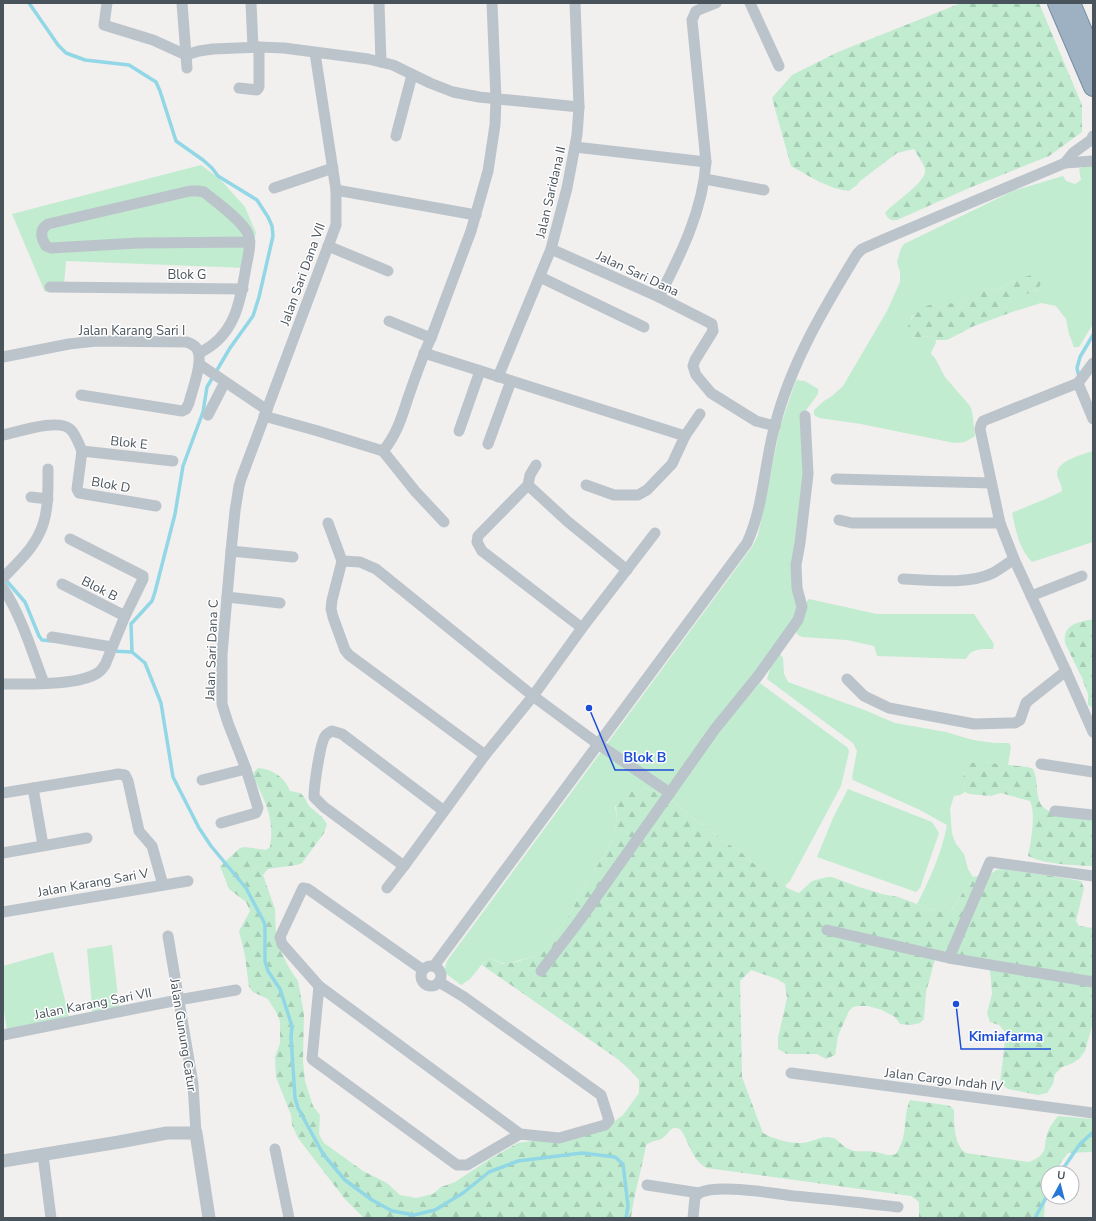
<svg xmlns="http://www.w3.org/2000/svg" width="1096" height="1221" font-family="'Nunito Sans',sans-serif">
<style>
.grass{fill:#c1ecd0}
.forest{fill:url(#forest-firs)}
.lines{fill:none;stroke-linecap:round;stroke-linejoin:round}
.stream{stroke:#91d7e6;stroke-width:3.5}
.trunk-casing{stroke:#768ea6;stroke-width:20}
.minor{stroke:#bcc4cb;stroke-width:11}
.tertiary{stroke:#bcc4cb;stroke-width:13}
.trunk{stroke:#9eb1c3;stroke-width:18}
.labels{text-anchor:middle;stroke-width:3;stroke-linejoin:round;paint-order:stroke}
.street-label{font-size:13px;fill:#49535b;stroke:#fff}
.leader{fill:none;stroke:#1d4ed8;stroke-width:1.5}
.callout-dot{fill:#1d4ed8;stroke:#fff;stroke-width:1.5}
.callout-label{font-size:14px;text-anchor:middle;font-weight:bold;fill:#1d4ed8;stroke:#fff;stroke-width:3;stroke-linejoin:round;paint-order:stroke}
</style>
<defs>
<pattern id="forest-firs" width="22" height="20" patternUnits="userSpaceOnUse"><rect width="22" height="20" fill="#c1ecd0"/><path d="M5 1l3.5 6h-7zM16 11l3.5 6h-7z" fill="#a7ccb5"/></pattern>
</defs>
<rect width="100%" height="100%" fill="#f2efef"/>
<g class="grass">
<polygon points="201,165 220,179 245,207 256,233 247,268 66,261 64,285 45,292 12,214"/>
<path d="M1084,166H1093V324L1079,347H1074L1069,334L1066,319L1056,306L1041,303L1015,311L1013,306C1016,295 1027,294 1037,290L1016,279L998,290L986,289L966,295L965,299L955,304H933L919,311L911,318L913,338C921,336 929,335 936,340C936,346 932,348 931,354L935,358L945,377L970,406L972,411L975,436L965,442L954,443L861,424L819,418L814,415V410L824,401L832,396L843,386L887,311L900,282V272L897,262L901,248L904,244L1013,191L1063,176L1066,181L1075,184L1081,180L1079,169Z"/>
<polygon points="796,380 805,381 818,389 818,394 801,417 804,474 798,607 795,618 665,794 658,793 639,786 615,807 617,818 611,844 579,895 570,914 544,950 535,956 506,964 487,958 470,979 461,985 444,972 447,961 752,547 758,535 761,521 780,427"/>
<path d="M1093,451V542L1032,562C1019,549 1016,531 1012,513C1029,505 1046,500 1062,491C1062,484 1057,479 1057,473C1057,461 1084,454 1093,451Z"/>
<path d="M809,599L877,614H974L994,644L993,649C982,649 971,648 966,659L877,656L874,646L847,640L802,637L798,635L796,631L803,617L806,602Z"/>
<path d="M780,654L783,658L784,674L788,682L867,711L895,723L946,732L973,740L994,743H1009L1011,747L1008,765L983,762L964,772L962,788L965,792L960,795L954,796L950,809L952,834L956,844L964,854L968,869L973,877L950,912H939L917,904C930,879 942,852 947,825L920,810L853,780L852,777L857,751L853,743L767,679L771,666Z"/>
<polygon points="760,683 848,748 849,752 841,786 790,881 785,886 753,863 741,852 722,840 706,826 696,821 671,799 718,732"/>
<polygon points="848,789 932,822 939,833 920,888 916,892 817,857 833,818"/>
<polygon points="112,945 120,1014 93,1017 87,949"/>
<polygon points="53,952 70,1020 8,1038 3,1003 3,966"/>
</g>
<g class="forest">
<path d="M961,3H1039L1082,105V132L1049,156L969,188L897,220C890,221 888,219 885,213C893,202 928,182 925,169C923,162 917,155 914,149L897,153L860,181L857,185L849,191C828,189 809,176 791,166L772,98L792,75L838,52Z"/>
<path d="M1036,274L1041,276C1044,298 1018,289 1013,306L1015,311L974,326L947,340H936C927,333 918,339 908,337C904,322 920,306 934,304C947,301 950,307 965,299L966,295L969,291L986,289L998,290L1016,279Z"/>
<path d="M1093,619V708L1088,705V694L1082,678L1065,643C1063,623 1078,623 1093,619Z"/>
<path d="M983,762L1028,767L1033,769C1038,779 1036,790 1039,800C1044,818 1078,817 1093,819V866C1073,865 1046,865 1028,856C1031,843 1036,813 1030,801L1001,793L991,796L969,794L965,792L962,788V782L966,767L971,763Z"/>
<path d="M258,768C272,769 285,777 290,791L300,793L304,797L309,806L322,817L327,824L324,833L302,863C298,866 276,867 268,869L263,875L275,909L276,934L280,949L289,968L298,981L304,1014L303,1061L305,1081L313,1106L320,1115L319,1134L321,1138L324,1143L363,1171L387,1183L400,1195L416,1198L433,1194L441,1187L455,1182L490,1159L518,1143L601,1131L623,1115L639,1093V1080L632,1072L619,1060L482,965L487,958L504,964L516,962L535,956L544,950L570,914L579,895L611,844L617,818L615,798L620,789L630,784L639,786L658,793L665,794L696,821L706,826L722,840L741,852L753,863L784,884L787,888L799,893L812,881L827,877H832L856,886L882,894L898,897L939,912H950L953,908L973,877L992,873L996,870L1001,869L1052,876L1081,881L1084,888L1076,921L1079,926L1093,928V1023L1085,1051L1079,1059L1071,1064L1062,1067L1055,1074L1053,1084L1047,1093L1038,1095L1008,1089L1000,1083L1006,1033L999,1025L990,1022L987,1013L992,994L990,970L935,959L926,992L924,1019L920,1023L911,1025L900,1024L895,1017L882,1010L868,1006H858L853,1007L849,1011L838,1036L835,1055L826,1059L817,1054H787L778,1049V1038L787,998L785,984L777,979L751,970L740,981L742,1077L763,1133C775,1140 795,1145 808,1142C816,1140 824,1135 833,1138C838,1139 840,1144 845,1147C855,1154 865,1150 875,1152C884,1153 887,1157 896,1154C909,1135 902,1118 910,1100L945,1105L950,1106L954,1110C954,1123 954,1146 966,1153L1029,1162C1052,1153 1041,1145 1049,1129C1051,1124 1055,1120 1058,1116L1093,1119V1151L1091,1152L1068,1153L1053,1173H1048V1181L1046,1184L1044,1218H919V1202L911,1196L707,1168C691,1160 690,1142 680,1129C668,1125 670,1135 661,1139C656,1141 651,1141 646,1145C642,1169 634,1193 631,1218H364L344,1198L298,1138L292,1125L291,1115L276,1077L275,1057L280,1043V1021L276,1012L268,999L253,992L249,987L245,956L239,931L250,911L246,902L229,889L220,866L240,848L245,847L266,850L270,847C275,819 265,801 253,776L254,772Z"/>
</g>
<g class="lines">
<g class="stream">
<polyline points="29,3 58,45 66,53 85,60 129,65 156,82 160,91 176,141 203,160 212,168 218,176 257,200 268,217 272,226 273,236 259,297 253,316 230,348 207,387 203,412 183,466 175,514 155,592 152,601 131,624 132,652"/>
<polyline points="1079,377 1077,368 1080,357 1093,335"/>
<polyline points="4,578 25,602 39,636 42,640 52,641"/>
<polyline points="112,651 132,652 145,663 161,703 173,777 199,828 211,846 246,888 265,924 265,961 268,971 280,989 292,1026 291,1037 295,1098 298,1108 323,1154 345,1180 372,1200 392,1211 414,1215 435,1210 463,1193 489,1172 518,1161 582,1153 615,1157 623,1164 628,1206 626,1218"/>
<polyline points="1060,1173 1080,1144 1093,1132"/>
<polyline points="1035,1218 1048,1194"/>
</g>
<defs>
<g id="trunk">
<polyline points="1057,3 1093,87"/>
<polyline points="1071,3 1093,55"/>
</g>
</defs>
<use href="#trunk" class="trunk-casing"/>
<g class="minor">
<polyline points="107,3 104,25 153,40 186,55 199,51 213,49 259,47 284,48 368,59 393,65 430,83 453,92 479,97 579,107"/>
<polyline points="182,3 187,68"/>
<polyline points="251,3 253,47"/>
<polyline points="379,3 381,62"/>
<polyline points="750,3 779,66"/>
<polyline points="239,88 257,90 259,87 259,47"/>
<polyline points="396,136 412,75"/>
<polyline points="575,147 706,162"/>
<polyline points="1065,163 1073,153 1091,140 1093,136"/>
<polyline points="705,179 764,190"/>
<polyline points="274,188 333,168"/>
<polyline points="336,190 476,215"/>
<polyline points="328,246 388,271"/>
<polyline points="551,249 659,297 712,324 713,331 695,360 693,366 696,375 711,393 756,421 775,426"/>
<polyline points="540,277 644,327"/>
<polyline points="50,287 243,289"/>
<path d="M659,297C681,254 703,210 706,162L692,20L696,11L716,3"/>
<polyline points="389,321 431,338"/>
<path d="M199,353C235,336 240,303 246,267C248,256 252,244 248,234C243,221 215,201 204,192L198,191H190L48,224C39,230 41,238 46,246L51,248L138,243L250,242"/>
<polyline points="424,353 685,436"/>
<path d="M3,357L69,344L96,341L187,342C191,344 195,345 197,349C204,361 192,390 189,403L186,409L182,411L81,395"/>
<polyline points="1093,363 1078,383 983,421 981,425 980,429 1000,523 1014,559 1066,671 1093,732"/>
<polyline points="199,364 267,410"/>
<polyline points="498,377 551,249 567,188 577,135 579,107 575,3"/>
<polyline points="1078,383 1093,419"/>
<polyline points="208,415 225,382"/>
<polyline points="264,416 318,431 383,451"/>
<polyline points="459,431 480,371"/>
<path d="M3,435C18,432 58,418 70,429C75,433 79,444 82,451"/>
<polyline points="488,444 511,381"/>
<polyline points="82,451 77,489 79,493 156,506"/>
<polyline points="82,451 173,461"/>
<path d="M383,451C396,436 402,417 408,398C415,378 422,357 431,338L471,231L488,171L495,125L496,99L492,3"/>
<polyline points="383,451 415,491 444,522"/>
<polyline points="536,465 530,475 528,485 478,536 477,542 482,551 582,628"/>
<polyline points="836,479 991,483"/>
<polyline points="528,485 567,521 627,570"/>
<polyline points="586,485 614,495 638,495 647,490 672,464 685,436 700,414"/>
<polyline points="31,497 48,499"/>
<polyline points="839,520 852,523 1000,523"/>
<polyline points="328,523 342,561 360,562 376,569 533,696 598,744 670,793"/>
<polyline points="231,551 293,557"/>
<polyline points="342,561 332,600 331,609 333,617 345,650 349,655 485,755 533,696 582,628 655,533"/>
<path d="M3,578C16,564 31,551 39,534C49,515 48,490 48,469"/>
<path d="M903,579C930,580 968,585 993,573C1000,569 1007,564 1014,559"/>
<polyline points="62,584 125,616"/>
<path d="M3,588C22,617 32,652 44,683"/>
<polyline points="1031,596 1082,576"/>
<polyline points="227,597 280,603"/>
<polyline points="52,637 112,647"/>
<polyline points="847,679 864,696 889,708 974,724 1009,723 1015,723 1020,720 1026,703 1028,701 1066,671"/>
<path d="M3,684C27,684 80,686 99,672C102,670 103,667 105,665L125,616L143,579V576L70,539"/>
<polyline points="1041,764 1093,772"/>
<polyline points="202,780 246,769"/>
<polyline points="33,788 43,845"/>
<polyline points="3,793 113,775 118,774 125,775 128,781 139,831 152,846 163,885"/>
<polyline points="1055,811 1093,815"/>
<polyline points="221,823 256,813 258,808 246,769 228,723 222,704 222,654 231,551 235,511 239,486 241,479 336,225 336,190 315,53"/>
<polyline points="3,853 87,838"/>
<path d="M404,866L324,807L314,797C314,787 320,741 326,735C327,734 330,732 332,731L342,734L444,811"/>
<polyline points="387,888 404,866 485,755"/>
<polyline points="3,912 188,881"/>
<polyline points="827,930 949,958 1093,982"/>
<polyline points="168,936 193,1084 196,1133"/>
<polyline points="949,958 990,862 1093,876"/>
<path d="M434,966L747,543C764,506 764,464 775,425C791,363 824,308 857,254L862,249L887,238L1065,163L1093,161"/>
<circle cx="431" cy="976" r="10"/>
<polyline points="423,970 308,889 303,888 302,890 280,937 282,944 319,986 520,1134 559,1138 605,1125 609,1120 601,1095 464,997 439,982"/>
<polyline points="541,971 580,920 715,729 758,676 798,620 802,607 797,588 796,565 800,543 808,474 805,416"/>
<polyline points="319,986 312,1059 457,1165 467,1165 520,1134"/>
<polyline points="3,1035 178,1000 236,990"/>
<polyline points="791,1073 1093,1113"/>
<polyline points="275,1149 289,1218"/>
<polyline points="43,1155 51,1218"/>
<path d="M647,1185L699,1193C718,1184 772,1193 794,1196C829,1199 863,1203 898,1207"/>
<polyline points="693,1218 695,1197 699,1193"/>
</g>
<polyline class="tertiary" points="3,1161 119,1142 167,1133 196,1133 209,1218"/>
<use href="#trunk" class="trunk"/>
</g>
<g class="labels">
<g class="street-label">
<text transform="translate(550 192) rotate(-77)" y="5">Jalan Saridana II</text>
<text transform="translate(638 273) rotate(25)" y="5">Jalan Sari Dana</text>
<text x="187" y="279">Blok G</text>
<text transform="translate(302 274) rotate(-70)" y="5">Jalan Sari Dana VII</text>
<text x="132" y="335">Jalan Karang Sari I</text>
<text transform="translate(129 442) rotate(6)" y="5">Blok E</text>
<text transform="translate(111 484) rotate(10)" y="5">Blok D</text>
<text transform="translate(100 588) rotate(27)" y="5">Blok B</text>
<text transform="translate(211 650) rotate(-88)" y="5">Jalan Sari Dana C</text>
<text transform="translate(93 882) rotate(-10)" y="5">Jalan Karang Sari V</text>
<text transform="translate(93 1003) rotate(-11)" y="5">Jalan Karang Sari VII</text>
<text transform="translate(184 1035) rotate(81)" y="5">Jalan Gunung Catur</text>
<text transform="translate(944 1079) rotate(7)" y="5">Jalan Cargo Indah IV</text>
</g>
</g>
<path class="leader" d="M589 708L615 770H674M956 1004L961 1049H1051"/>
<g class="callout-dot">
<circle cx="589" cy="708" r="4"/>
<circle cx="956" cy="1004" r="4"/>
</g>
<g class="callout-label">
<text x="645" y="762">Blok B</text>
<text x="1006" y="1041">Kimiafarma</text>
</g>
<rect width="1096" height="1221" fill="none" stroke="#49535b" stroke-width="8"/>
<g transform="translate(1060 1185) rotate(7)"><circle r="19" fill="#ffffff" stroke="#b6babd"/>
<path d="M0-3L7 15L0 10L-7 15Z" fill="#2678d5"/>
<text y="-6" font-size="11" font-weight="bold" text-anchor="middle" fill="#49535b">U</text>
</g>
</svg>
